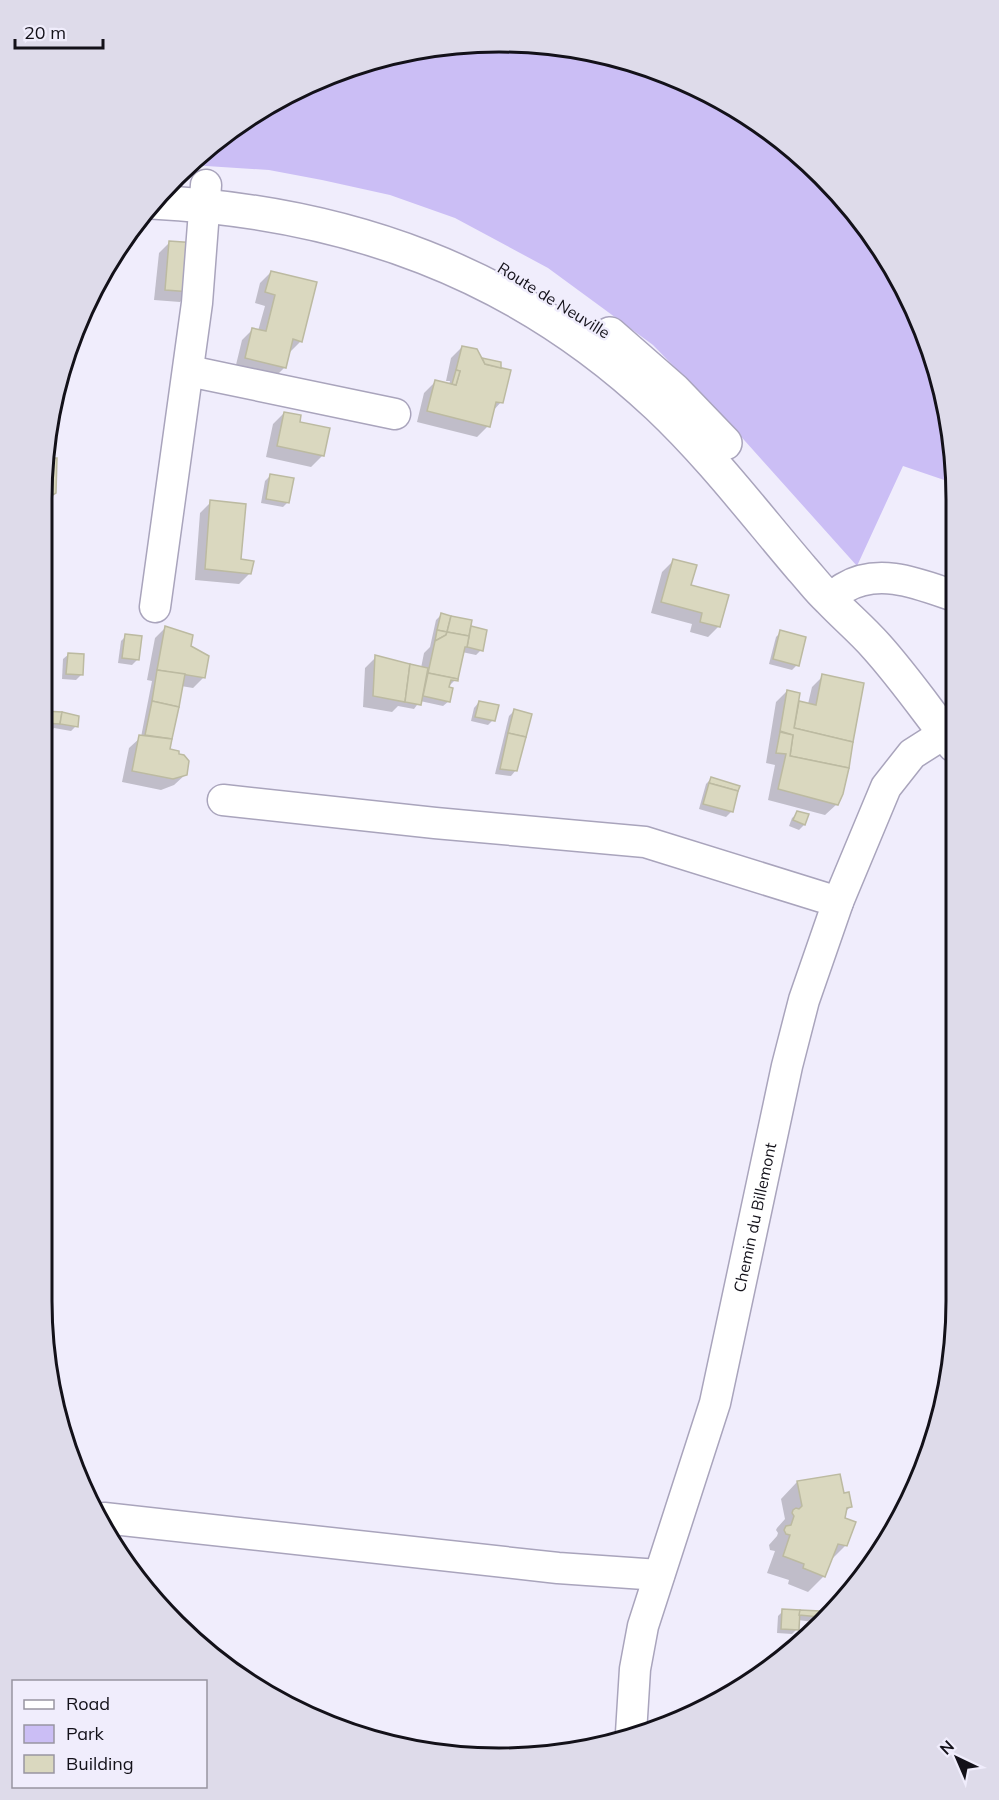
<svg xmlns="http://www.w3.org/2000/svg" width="999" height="1800" font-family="Mulish,sans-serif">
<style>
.green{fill:#cbbef5}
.shadow{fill:#0003}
.building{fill:#dad8bf;stroke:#bcbaa1;stroke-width:1.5}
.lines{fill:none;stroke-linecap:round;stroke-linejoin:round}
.minor-casing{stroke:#a9a4bc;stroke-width:33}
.major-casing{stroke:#a9a4bc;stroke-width:36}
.minor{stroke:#fff;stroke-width:30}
.major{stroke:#fff;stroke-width:33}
.labels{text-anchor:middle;stroke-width:5;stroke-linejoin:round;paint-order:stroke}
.street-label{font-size:16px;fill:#131119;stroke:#f0edfc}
.rim{fill:none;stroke:#131119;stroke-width:3}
</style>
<rect width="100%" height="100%" fill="#f0edfc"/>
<polygon class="green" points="469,43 559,46 646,66 728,103 801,156 880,245 922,325 953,440 953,483 903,466 857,566 728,422 653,345 548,268 455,218 390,195 322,180 269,170 191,165 221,137 297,89 381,58"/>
<g class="shadow">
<polygon points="170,242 191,291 180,302 154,300 159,253"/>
<polygon points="271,272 301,341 290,352 285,367 274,378 235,369 242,340 253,329 258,331 265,306 255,303 260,283"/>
<polygon points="462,347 481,359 500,363 501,402 492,412 488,426 477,437 417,422 424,393 435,382 449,385 450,381 446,381 451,358"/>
<polygon points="284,413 298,423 328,429 322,456 311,467 266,457 273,424"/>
<polygon points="46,449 53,449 54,492 43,503 43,470"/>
<polygon points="271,475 288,502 283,507 261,503 265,481"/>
<polygon points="211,502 239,560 250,573 239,584 195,580 200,513"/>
<polygon points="673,561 719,626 708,637 690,632 692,624 651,613 662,572"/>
<polygon points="441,615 470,627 486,631 481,650 476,655 462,652 456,679 447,688 449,701 443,706 420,701 414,709 398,706 392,712 363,707 365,668 376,657 421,668 424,653 430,647 436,620"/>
<polygon points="166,627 190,646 204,677 193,688 181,686 169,750 186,774 174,785 161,790 122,782 129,748 141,737 152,681 147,680 155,638"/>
<polygon points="781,632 797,665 792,670 769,664 776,637"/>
<polygon points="126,636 137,660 132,665 118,663 121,641"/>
<polygon points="69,654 81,675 76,680 62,679 63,659"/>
<polygon points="823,676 837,804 825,815 768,800 775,765 766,763 776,702 787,691 797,702 808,704 812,687"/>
<polygon points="479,702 493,720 488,725 471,721 474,708"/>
<polygon points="514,711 516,770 511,776 495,774 509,716"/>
<polygon points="43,713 61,714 76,726 71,731 54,728 48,734 43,734"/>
<polygon points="711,779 738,787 731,812 726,817 699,809 706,784"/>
<polygon points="798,813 807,815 804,825 799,830 789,826 792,818"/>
<polygon points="797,1482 843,1495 850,1507 845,1512 846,1545 830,1561 824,1576 808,1592 788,1584 789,1580 767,1573 775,1551 770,1550 769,1545 777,1536 778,1533 776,1530 777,1528 785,1519 781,1499"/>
<polygon points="783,1611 818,1616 813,1622 798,1620 797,1629 792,1634 777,1633 778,1616"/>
</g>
<g class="building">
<polygon points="169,241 197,243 192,292 165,290"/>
<polygon points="271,271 317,282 302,342 293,339 286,368 245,358 252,328 266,331 275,295 265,292"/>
<polygon points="462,346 477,349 485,364 511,370 503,403 496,402 490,427 427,411 435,380 456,385 460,371 456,370"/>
<polygon points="482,358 501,362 501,368 485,364"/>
<polygon points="456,370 460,371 456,385 452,384"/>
<polygon points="284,412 301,415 300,422 330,428 324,456 277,446"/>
<polygon points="47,448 54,448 54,458 57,458 56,493 51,496 43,496 43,470"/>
<polygon points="270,474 294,478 289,503 266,499"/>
<polygon points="210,500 246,504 241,559 254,561 251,574 205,569"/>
<polygon points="673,559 697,565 691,585 729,595 720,627 700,622 702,613 661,602"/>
<polygon points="441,613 451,616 447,632 437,630"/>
<polygon points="451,616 472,620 469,636 447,632"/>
<polygon points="165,626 193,635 191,646 209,656 205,678 157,670"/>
<polygon points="471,626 487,630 483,651 467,647"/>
<polygon points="437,630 447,632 446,635 435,641"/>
<polygon points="780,630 806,637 799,666 773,659"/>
<polygon points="447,632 469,636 467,647 465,647 458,679 428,673 435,641 446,635"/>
<polygon points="125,634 142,636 139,660 122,658"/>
<polygon points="68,653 84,654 83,675 66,674"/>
<polygon points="375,655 410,664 405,702 373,696"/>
<polygon points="410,664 428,668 421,705 405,702"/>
<polygon points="157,670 185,674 179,707 152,701"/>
<polygon points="428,673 458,679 458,681 451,680 449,687 453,688 450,702 423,696"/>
<polygon points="822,674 864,683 853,742 794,728 799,701 816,705"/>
<polygon points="787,690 800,693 794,728 853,742 849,768 790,756 793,735 780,731"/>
<polygon points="152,701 179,707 172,739 145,735"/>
<polygon points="479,701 499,705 495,721 475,717"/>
<polygon points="514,709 532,714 526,737 508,733"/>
<polygon points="43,711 62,712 60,724 43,723"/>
<polygon points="62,712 79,716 78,727 60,724"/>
<polygon points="780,732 793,735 790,756 849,768 843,794 838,805 778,789 786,754 776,753"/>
<polygon points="508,733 526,737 517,771 500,769"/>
<polygon points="139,735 172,739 170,749 179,751 179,754 184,755 189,761 187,775 173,779 132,771"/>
<polygon points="711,777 740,786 738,791 709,783"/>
<polygon points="709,783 738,791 733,812 703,804"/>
<polygon points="797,811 809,814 805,825 793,820"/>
<polygon points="840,1474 844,1493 849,1492 852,1507 847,1508 845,1518 856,1522 847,1546 838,1544 825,1577 803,1568 804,1564 783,1556 790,1535 786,1534 784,1530 786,1526 791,1525 794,1516 792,1513 793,1510 796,1508 799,1509 802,1506 797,1481"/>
<polygon points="782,1609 800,1610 799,1630 781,1629"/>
<polygon points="800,1610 820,1611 820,1617 799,1615"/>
</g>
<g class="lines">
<defs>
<g id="minor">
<polyline points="189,371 395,414"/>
<path d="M829,600C834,596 839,591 844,588C879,567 919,584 954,596"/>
<polyline points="155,607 197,303 206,185"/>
<polyline points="223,800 435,823 645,842 838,902"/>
<polyline points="104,1518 558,1568 659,1575"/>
<path id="s1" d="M631,1733L635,1669L643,1626L715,1403L787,1066L804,1000L838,902L886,787L912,754L945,733"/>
</g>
<g id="major">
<path d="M152,202C346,212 515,271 658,406C710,455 755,514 802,569C811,579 819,590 829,599C844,615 861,629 876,646C904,677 928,712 954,745"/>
<polyline points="610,334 674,390 725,443"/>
</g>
</defs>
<use href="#minor" class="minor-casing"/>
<use href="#major" class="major-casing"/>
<use href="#minor" class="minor"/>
<use href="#major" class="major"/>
</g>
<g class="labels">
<g class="street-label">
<text transform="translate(554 300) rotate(32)" y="6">Route de Neuville</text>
<text dy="6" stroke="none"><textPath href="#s1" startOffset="532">Chemin du Billemont</textPath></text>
</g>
</g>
<path d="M0 0H999V1800H0ZM499 52H499A447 447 0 0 1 946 499V1301A447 447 0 0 1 499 1748H499A447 447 0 0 1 52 1301V499A447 447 0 0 1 499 52Z" fill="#dedbea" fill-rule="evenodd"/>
<path class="rim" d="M499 52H499A447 447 0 0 1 946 499V1301A447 447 0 0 1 499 1748H499A447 447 0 0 1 52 1301V499A447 447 0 0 1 499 52Z"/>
<rect x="12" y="1680" width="195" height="108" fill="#f0edfc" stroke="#9895a1" stroke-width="1.5"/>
<rect x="24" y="1700" width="30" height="9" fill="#ffffff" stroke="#9895a1" stroke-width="1.5"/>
<text x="66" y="1710" font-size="18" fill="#131119">Road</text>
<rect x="24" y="1725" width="30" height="18" fill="#cbbef5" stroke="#9895a1" stroke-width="1.5"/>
<text x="66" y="1740" font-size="18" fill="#131119">Park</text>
<rect x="24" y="1755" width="30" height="18" fill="#dad8bf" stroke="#9895a1" stroke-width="1.5"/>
<text x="66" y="1770" font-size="18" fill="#131119">Building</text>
<g transform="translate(957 1758) rotate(316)" stroke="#f0edfc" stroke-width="4.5" paint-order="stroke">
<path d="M0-4.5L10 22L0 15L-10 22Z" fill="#131119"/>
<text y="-9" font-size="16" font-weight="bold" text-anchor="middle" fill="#131119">N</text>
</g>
<path d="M15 39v9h88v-9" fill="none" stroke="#131119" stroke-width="3"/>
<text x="24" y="39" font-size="18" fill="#131119" stroke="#f0edfc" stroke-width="4.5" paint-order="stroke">20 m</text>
</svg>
